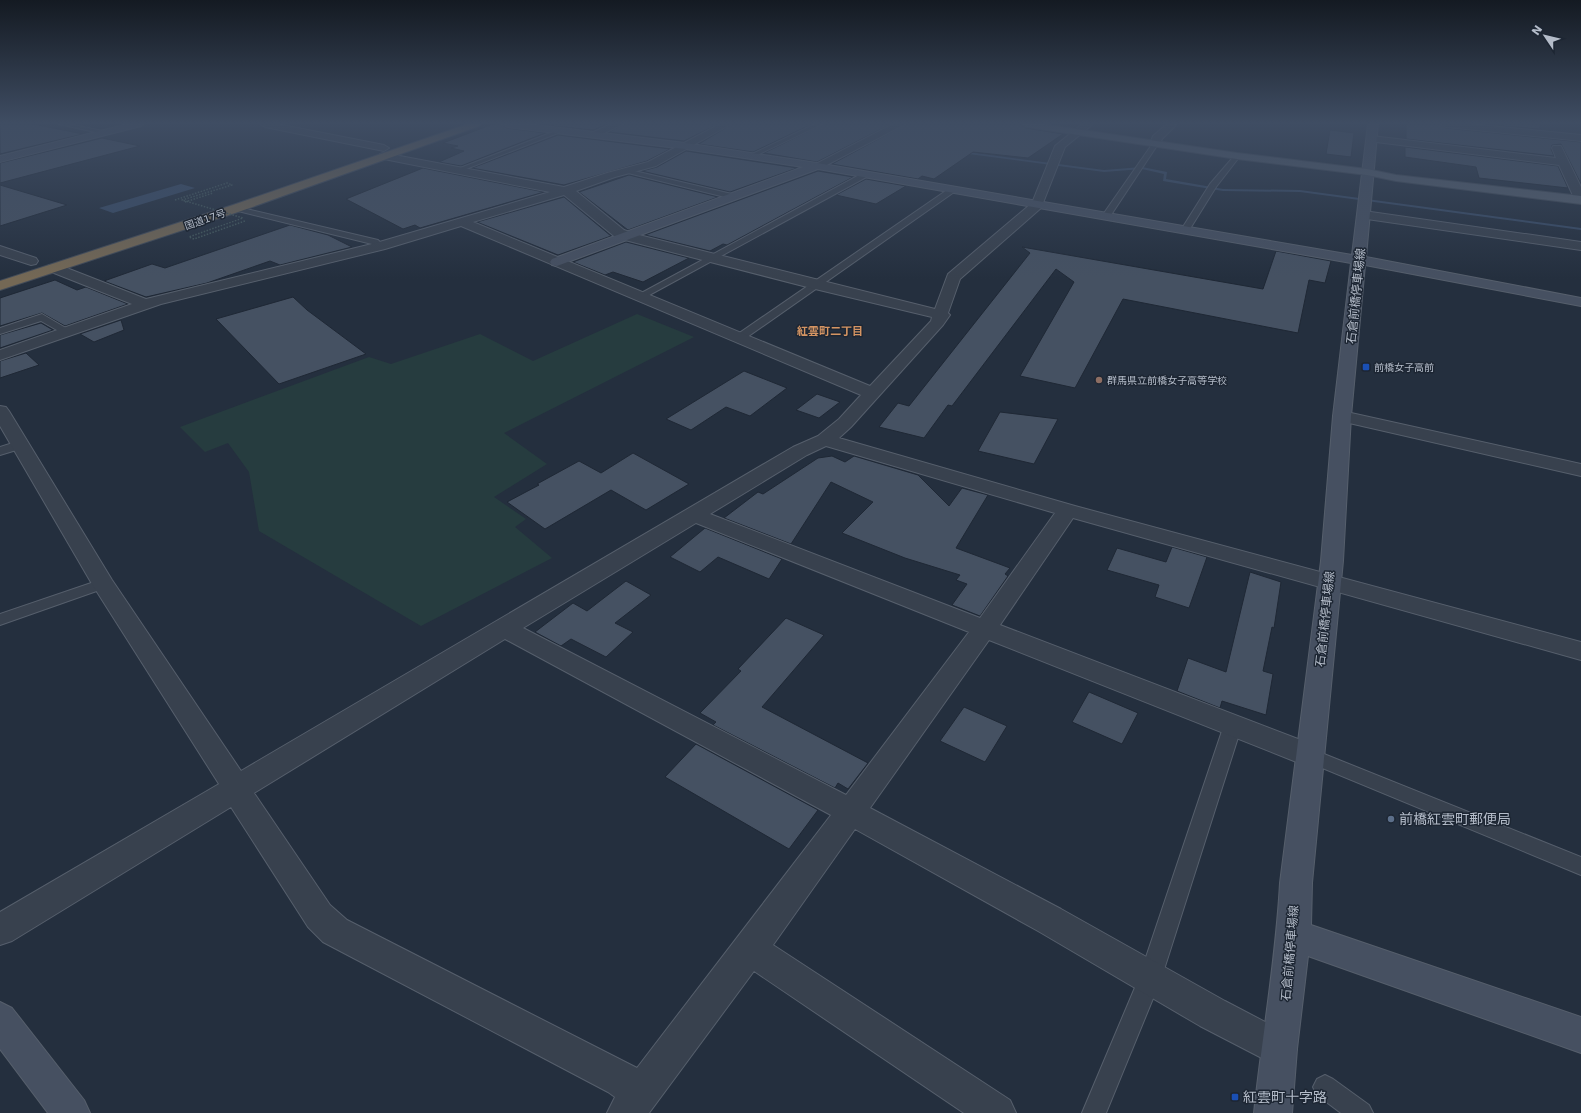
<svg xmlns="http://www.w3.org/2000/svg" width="1581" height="1113" font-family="'DejaVu Sans','Noto Sans JP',sans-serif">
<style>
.green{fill:#263c3f}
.water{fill:#394c67}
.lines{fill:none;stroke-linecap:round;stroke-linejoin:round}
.stream{fill:#394c67;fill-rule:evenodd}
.building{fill:#455162;stroke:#1f2835}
.lane-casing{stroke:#565f6c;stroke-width:2}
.street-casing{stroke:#565f6c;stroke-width:2}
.secondary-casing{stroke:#565f6c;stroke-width:2}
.primary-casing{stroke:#414a57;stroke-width:2}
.highway-casing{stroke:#434c59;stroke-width:2}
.path{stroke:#44595c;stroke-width:1.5;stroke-dasharray:1.5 1.5;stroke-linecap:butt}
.lane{fill:#38414e;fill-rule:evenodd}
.street{fill:#38414e;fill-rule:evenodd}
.secondary{fill:#465061;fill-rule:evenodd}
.primary{fill:#56606e;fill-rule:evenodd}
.highway{fill:#746855;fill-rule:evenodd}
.path-bridge{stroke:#44595c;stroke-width:1.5;stroke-dasharray:1.5 1.5;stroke-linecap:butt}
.transit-dot{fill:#1a4fb4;stroke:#1d2633;stroke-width:1.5}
.education-dot{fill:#8d6e63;stroke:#1d2633;stroke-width:1.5}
.service-dot{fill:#5c6f8a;stroke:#1d2633;stroke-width:1.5}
.labels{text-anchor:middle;stroke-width:3;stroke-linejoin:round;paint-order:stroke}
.far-street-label{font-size:10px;fill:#b4bcc9;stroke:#1d2633}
.far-poi-label{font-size:10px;fill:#b4bcc9;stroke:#1d2633;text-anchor:start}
.far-neighbourhood-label{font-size:11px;font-weight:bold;fill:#d59563;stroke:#1d2633}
.street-label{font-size:12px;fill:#b4bcc9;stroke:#1d2633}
.near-poi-label{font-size:14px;fill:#b4bcc9;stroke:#1d2633;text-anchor:start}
</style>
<rect width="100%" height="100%" fill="#242f3e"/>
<polygon class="green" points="637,314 694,337 504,433 547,464 494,497 526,519 515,527 552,558 421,626 259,531 249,472 228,443 205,452 180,427 369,357 391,364 480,334 533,361"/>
<polygon class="water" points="181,184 195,188 113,213 99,208"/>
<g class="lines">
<g class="stream">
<polygon points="651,124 657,124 669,126 667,127"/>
<polygon points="960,151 1104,170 1142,167 1167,172 1166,179 1223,189 1300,190 1581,228 1581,230 1300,192 1223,191 1163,181 1164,174 1142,169 1104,172 961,153"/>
</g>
</g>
<g class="building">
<polygon points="0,124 33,124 83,134 0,154"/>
<polygon points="493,124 501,124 507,128 545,133 461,166 439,162 464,151 451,148 458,146 443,143"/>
<polygon points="536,124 608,124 593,130"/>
<polygon points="624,124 718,124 684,141 609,132"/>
<polygon points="732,124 812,124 753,152 699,144"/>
<polygon points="823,124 891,124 817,162 764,153"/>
<polygon points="906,124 1020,124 1026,128 1063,134 1028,158 973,152 934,179 922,176 918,179 832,164"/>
<polygon points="1406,124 1440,124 1446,128 1581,142 1581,184 1561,144 1552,145 1551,149 1554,156 1406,139"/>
<polygon points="1481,124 1540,124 1540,129"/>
<polygon points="1330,130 1354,133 1351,157 1326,154"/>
<polygon points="558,135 670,149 647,161 564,185 472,168"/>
<polygon points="102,138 140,146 0,183 0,163"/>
<polygon points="1405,147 1558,166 1568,188 1479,178 1476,167 1405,157"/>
<polygon points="686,151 797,168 730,192 642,171 657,167"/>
<polygon points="423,168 544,192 420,228 415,225 403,229 346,199"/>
<polygon points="818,171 853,177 727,245 723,244 710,251 645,235"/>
<polygon points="629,175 718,197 628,230 579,192"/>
<polygon points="866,179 906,186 876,204 836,195"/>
<polygon points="0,185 67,205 0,226"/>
<polygon points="564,197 611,236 558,255 477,222"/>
<polygon points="290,225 328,235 352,247 280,265 270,261 207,283 146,297 104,281 152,264 165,268"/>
<polygon points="626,242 689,258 643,282 613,272 605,275 573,262"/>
<polygon points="1022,247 1263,289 1276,251 1331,261 1325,283 1309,280 1298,333 1123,299 1075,388 1020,376 1074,282 1056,269 952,406 948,405 924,438 879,427 898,403 909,406 1030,253"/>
<polygon points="55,280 77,290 86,287 128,304 65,326 42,313 0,326 0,298"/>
<polygon points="293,297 307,310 366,354 279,384 216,319"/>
<polygon points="121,320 124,330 94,342 80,334"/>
<polygon points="41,323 53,330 0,348 0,335"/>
<polygon points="26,353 39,365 0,378 0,361"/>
<polygon points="744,371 787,388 750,416 726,407 691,430 666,419"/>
<polygon points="817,394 840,402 819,418 796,410"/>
<polygon points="1000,412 1058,419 1034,464 978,451"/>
<polygon points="633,453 689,484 646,510 611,490 545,529 507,502 539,485 537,484 579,461 601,473"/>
<polygon points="832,456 845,462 854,456 918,475 949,506 962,488 988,495 956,548 1010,568 1005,574 1008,576 980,616 952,605 967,584 956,580 960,575 905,558 842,533 873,502 831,482 791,544 724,518 758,492 763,494 818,458"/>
<polygon points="705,528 782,559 769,579 718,557 700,572 670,557"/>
<polygon points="1172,547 1207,557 1189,608 1155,597 1159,585 1107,570 1117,548 1166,562"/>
<polygon points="1250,572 1281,582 1274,628 1272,627 1263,671 1273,674 1266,715 1222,701 1220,708 1177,691 1188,658 1226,672"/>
<polygon points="626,581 651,595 615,623 633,632 606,657 571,639 561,646 535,632 573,603 587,611"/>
<polygon points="786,618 824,635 762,707 868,763 848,789 838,783 835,788 713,725 716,722 700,713 741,671 738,669"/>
<polygon points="1089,692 1138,713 1122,744 1072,722"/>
<polygon points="964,707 1007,726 985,762 940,741"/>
<polygon points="696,744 818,810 789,849 665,777"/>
</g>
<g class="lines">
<defs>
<g id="lane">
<polygon points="59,124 69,124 107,132 104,134"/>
<polygon points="815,124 822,124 753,157 748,156"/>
<polygon points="558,130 563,131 461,171 455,170"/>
<polygon points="1153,143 1158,144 1109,218 1103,218 1102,216"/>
<polygon points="1235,155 1240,156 1216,187 1188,232 1182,232 1181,230 1210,184"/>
<polygon points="626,169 736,195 737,197 733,199 624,172 624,170"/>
<polygon points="863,173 870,175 642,299 636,299 634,297"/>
<polygon points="950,188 957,190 743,340 735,340 734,338 735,336"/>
<polygon points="234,206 378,240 384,246 380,249 372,244 234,210"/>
<polygon points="42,314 71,331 66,334 62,333 41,321 0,334 0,328"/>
<polygon points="19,441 25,445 23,448 0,455 0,447"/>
<polygon points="103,579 108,581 110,584 108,587 0,625 0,614"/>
<polygon points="1233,718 1239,720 1242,725 1161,979 1106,1113 1082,1113 1139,978 1224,725 1227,720"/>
<polygon points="1309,748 1581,857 1581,875 1303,760 1300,755 1303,750"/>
<polygon points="1325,1075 1333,1079 1369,1105 1373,1113 1341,1113 1317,1095 1313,1087 1317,1079"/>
</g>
<g id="street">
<polygon points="260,124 277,124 384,145 389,148 384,151 265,127"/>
<polygon points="611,124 623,124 596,137 588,137 587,135"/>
<path d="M720,124H731L656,166L615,177L576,191L624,230L635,234L935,309L948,274L1032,203L1055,146L1082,124H1093L1065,147L1041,208L960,279L948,313L950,315L943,325L851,427L839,438L1075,506L1581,642V660L1073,518L1000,625L1319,747L1323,755L1319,763L1309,766L1299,763L989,640L870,808L1061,909L1225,1001L1292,1036L1297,1049L1292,1062L1279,1067L1200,1026L1038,931L855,829L773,945L1010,1100L1016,1113H964L754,971L649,1113H607L615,1097L608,1092L323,942L308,927L231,807L12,941L0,945V912L219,784L92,584L0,426V406L6,407L9,411L112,580L241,771L793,447L818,436L839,419L861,395L461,226L385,249L161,304L0,360V350L132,304L49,271L47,268L49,265H59L146,299L376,243L550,192L384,159L379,156L380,154L384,153L564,187L607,173L648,162ZM564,195L614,236L625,240L811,288L932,317L931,321L870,386L473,222ZM826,446L1055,513L980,618L710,514L807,455ZM696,523L969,632L846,795L523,628ZM505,639L831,815L637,1068L347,920L330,905L254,793Z"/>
<polygon points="893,124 905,124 821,168 817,169 812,166"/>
<polygon points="1167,124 1176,125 1162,139 1159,146 1151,146 1150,144 1153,136"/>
<polygon points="1441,124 1470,124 1581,135 1581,141 1446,127"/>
<polygon points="1372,136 1556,158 1552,148 1553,146 1561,146 1581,187 1581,204 1575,200 1559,165 1368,141 1367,139 1368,137"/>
<polygon points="1364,211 1581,242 1581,250 1360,218 1358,215"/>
<polygon points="0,246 36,258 38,261 36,264 31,265 0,255"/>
<polygon points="1342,411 1581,464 1581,476 1336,420 1333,416 1336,412"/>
</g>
<g id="secondary">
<polygon points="128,124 143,124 141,126 0,162 0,156"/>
<path d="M502,124H527L685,143L817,163L1352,255L1368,124H1378L1366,257L1581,298V306L1365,265L1351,416L1343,561L1312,883L1311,925L1581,1017V1053L1308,956L1297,1049L1292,1113H1254C1262,1036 1276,960 1280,883L1321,561L1333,416L1351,263L818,169L557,266L552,265L550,262L552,259L803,167L685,149L507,127Z"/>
<polygon points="0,1002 12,1008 84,1100 90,1113 48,1113 0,1049"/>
</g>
<polygon id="primary" points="1021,124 1042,124 1237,153 1367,169 1396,175 1581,196 1581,204 1396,181 1367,175 1237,159 1026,127"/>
<polygon id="highway" points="468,124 481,124 479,126 241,211 0,290 0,281 233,205"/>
</defs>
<use href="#lane" class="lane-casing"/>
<use href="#street" class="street-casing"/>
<use href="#secondary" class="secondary-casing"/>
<use href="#primary" class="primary-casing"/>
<use href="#highway" class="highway-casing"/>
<polyline class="path" points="185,202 213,193"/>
<use href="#lane" class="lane"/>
<use href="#street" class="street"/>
<use href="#secondary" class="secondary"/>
<use href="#primary" class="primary"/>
<use href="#highway" class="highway"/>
<polyline class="path-bridge" points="175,200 227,183 232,185 182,200 243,218 189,237 194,239 245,221"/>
</g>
<linearGradient id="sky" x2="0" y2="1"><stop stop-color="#141a22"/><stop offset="0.44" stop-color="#3f4d63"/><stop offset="1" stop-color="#3f4d63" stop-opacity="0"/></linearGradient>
<rect width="1581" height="279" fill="url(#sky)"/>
<g class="transit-dot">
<rect x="1362" y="363" width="8" height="8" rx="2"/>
<rect x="1231" y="1093" width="8" height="8" rx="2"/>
</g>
<circle class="education-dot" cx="1099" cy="380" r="4"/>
<circle class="service-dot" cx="1391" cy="819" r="4"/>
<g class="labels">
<g class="far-street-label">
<text transform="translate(205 219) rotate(-19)" y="4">国道17号</text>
</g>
<g class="far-poi-label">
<text x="1374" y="371">前橋女子高前</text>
<text x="1107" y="384">群馬県立前橋女子高等学校</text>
</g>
<g class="far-neighbourhood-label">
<text x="830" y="335">紅雲町二丁目</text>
</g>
<g class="street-label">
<text transform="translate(1356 296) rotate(-84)" y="4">石倉前橋停車場線</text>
<text transform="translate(1325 619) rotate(-84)" y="4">石倉前橋停車場線</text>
<text transform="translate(1290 953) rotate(-85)" y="4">石倉前橋停車場線</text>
</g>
<g class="near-poi-label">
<text x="1399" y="824">前橋紅雲町郵便局</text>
<text x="1243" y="1102">紅雲町十字路</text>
</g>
</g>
<g transform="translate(1545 36) rotate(305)" stroke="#1d2633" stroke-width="3" paint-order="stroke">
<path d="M0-3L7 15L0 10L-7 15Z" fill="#b4bcc9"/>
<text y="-6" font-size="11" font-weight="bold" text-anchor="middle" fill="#b4bcc9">N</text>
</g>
</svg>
